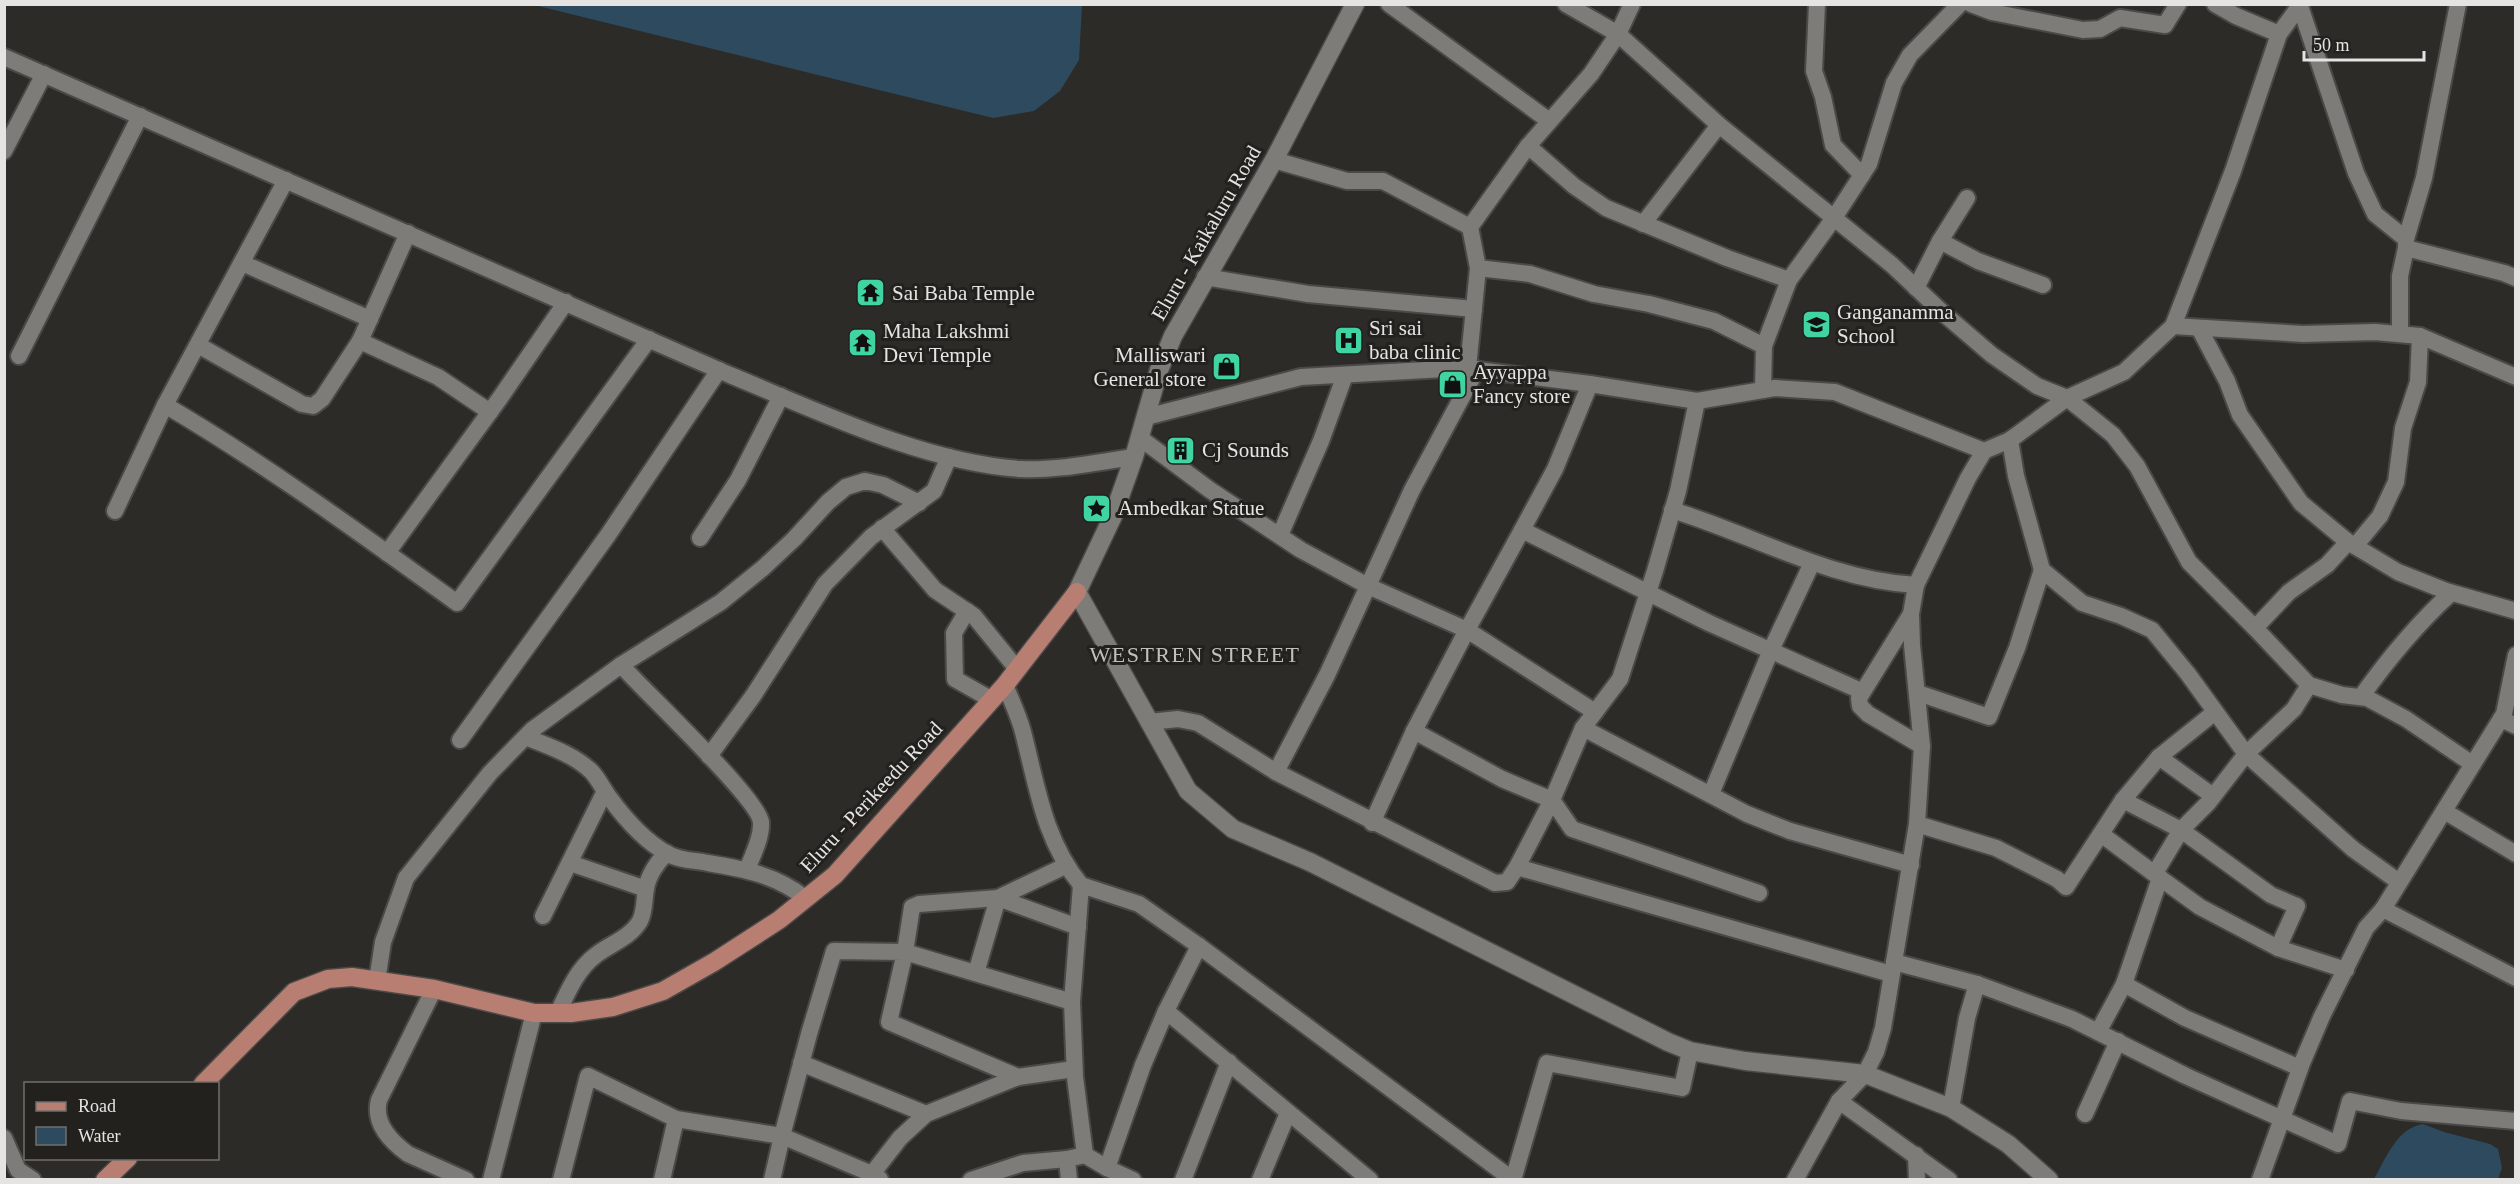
<svg xmlns="http://www.w3.org/2000/svg" width="2520" height="1184" font-family="'Times New Roman',serif">
<style>
.water{fill:#2d4a5f}
.lines{fill:none;stroke-linecap:round;stroke-linejoin:round}
.street-casing{stroke:#4b4947;stroke-width:20}
.secondary-casing{stroke:#4b4947;stroke-width:21}
.primary-casing{stroke:#4b4947;stroke-width:21}
.street{stroke:#7e7c78;stroke-width:16}
.secondary{stroke:#7e7c78;stroke-width:18}
.primary{stroke:#b87e72;stroke-width:18}
.labels{text-anchor:middle;stroke-width:6;stroke-linejoin:round;paint-order:stroke}
.street-label{font-size:21px;fill:#e5e4e2;stroke:#23211e}
.poi-label{font-size:21px;fill:#e5e4e2;stroke:#23211e;text-anchor:start}
.neighbourhood-label{font-size:22px;letter-spacing:1.5px;fill:#c2c0bb;stroke:#23211e}
</style>
<rect width="100%" height="100%" fill="#2c2b27"/>
<g class="water">
<polygon points="534,5 1082,5 1079,60 1060,91 1034,111 993,118"/>
<path d="M2423,1124L2444,1132L2490,1144L2498,1149L2502,1168L2498,1179H2374C2386,1158 2397,1128 2423,1124Z"/>
</g>
<g class="lines">
<defs>
<g id="street">
<polyline points="1389,4 1548,120"/>
<polyline points="1566,4 1618,34 1632,4"/>
<polyline points="1817,4 1814,71 1823,97 1833,145 1862,175"/>
<polyline points="1960,4 1910,55 1894,83 1869,164 1834,218 1892,265 1943,313 1992,355 2037,386 2067,398 2113,435 2137,466 2189,562 2255,628 2289,592 2327,565 2348,542 2398,572 2446,591 2516,611"/>
<polyline points="1971,4 1992,12 2083,30 2100,29 2120,18 2165,25 2178,4"/>
<polyline points="2215,4 2236,16 2279,34"/>
<polyline points="2300,6 2356,173 2375,214 2406,239"/>
<path d="M4,57L730,375C820,412 923,462 1020,469C1057,471 1097,462 1134,457"/>
<polyline points="1528,146 1591,74 1618,34 1719,125 1834,218 1789,280 1764,346 1763,390"/>
<polyline points="4,151 44,74"/>
<polyline points="1274,160 1347,181 1383,181 1470,227"/>
<polyline points="1643,224 1719,125"/>
<polyline points="408,233 360,341 438,377 490,412"/>
<polyline points="1940,241 1978,261 2043,285"/>
<polyline points="2406,248 2406,239 2424,178 2458,4"/>
<polyline points="242,263 370,319"/>
<polyline points="1478,268 1470,227 1528,146 1574,186 1606,208 1727,258 1789,280"/>
<polyline points="1205,277 1308,294 1474,309"/>
<polyline points="1916,288 1940,241 1967,198"/>
<polyline points="2173,326 2303,334 2375,332 2420,336 2516,377"/>
<polyline points="2199,328 2227,381 2240,415 2301,503 2348,542"/>
<polyline points="2400,334 2400,276 2406,248 2504,273 2516,278"/>
<polyline points="198,345 302,404 313,406 322,399 360,341"/>
<polyline points="19,356 140,116"/>
<polyline points="1468,368 1478,268 1530,274 1594,294 1649,304 1714,321 1764,346"/>
<polyline points="1697,401 1590,384 1555,469 1522,530 1709,623 1861,691"/>
<path d="M165,405C267,465 361,534 457,603L649,339"/>
<polyline points="1146,417 1301,377 1462,368 1590,384"/>
<polyline points="1140,438 1210,490 1301,550 1368,586 1412,490 1477,369"/>
<polyline points="2010,440 2016,476 2042,570 2082,603 2121,616 2152,630 2188,674 2246,754 2353,849 2399,882"/>
<path d="M1672,510C1754,535 1829,580 1916,585"/>
<polyline points="115,511 165,405 286,180"/>
<polyline points="882,528 935,590 974,616 1017,669"/>
<polyline points="1522,530 1467,630 1595,712"/>
<polyline points="1280,535 1321,441 1345,375"/>
<polyline points="700,538 738,480 781,396"/>
<polyline points="2355,546 2380,516 2396,482 2403,428 2418,382 2420,336"/>
<polyline points="387,553 500,398 566,302"/>
<polyline points="967,611 954,633 955,679 992,700"/>
<polyline points="1911,614 1859,698 1860,706 1868,714 1922,746"/>
<polyline points="2255,628 2309,685 2342,695 2367,698 2406,719 2471,763"/>
<path d="M621,665C644,691 758,798 761,822C762,838 752,856 747,870"/>
<path d="M1005,685C1011,700 1019,716 1023,732C1037,786 1044,840 1081,885"/>
<polyline points="2309,685 2294,709 2246,754 2208,803 2181,830 2271,895 2297,906 2278,948 2346,970"/>
<polyline points="1918,693 1989,717 2017,648 2042,570"/>
<path d="M2361,697C2388,659 2417,624 2451,593"/>
<polyline points="2501,719 2516,726"/>
<polyline points="1149,722 1178,719 1198,723 1276,772 1495,883 1507,882 1517,867"/>
<polyline points="1583,728 1620,679 1655,571 1678,491 1697,401 1775,388 1835,392 1984,451"/>
<path d="M526,737C548,746 573,754 591,771C598,778 603,789 609,797C625,819 644,841 668,854C681,861 694,860 708,863C744,869 776,875 805,898"/>
<polyline points="460,740 608,535 719,370"/>
<polyline points="709,756 753,696 825,584 871,537 934,491 949,457"/>
<polyline points="2159,757 2213,796"/>
<polyline points="1276,772 1327,675 1368,586 1467,630 1414,731 1502,779 1552,800 1572,829 1759,893"/>
<polyline points="1711,794 1771,650 1812,563"/>
<polyline points="2444,811 2516,854"/>
<polyline points="1372,823 1414,731"/>
<polyline points="1917,824 1996,848 2057,879 2066,887 2123,800"/>
<polyline points="570,863 646,889"/>
<polyline points="1065,866 998,898 919,904 912,907 905,952 1072,1002"/>
<polyline points="2155,873 2181,830 2123,800 2159,757 2215,712"/>
<polyline points="2160,878 2200,907 2278,948"/>
<polyline points="2383,909 2516,978"/>
<polyline points="543,916 605,791"/>
<polyline points="1894,962 1977,984 2072,1019 2186,1076 2338,1144 2350,1101 2401,1111 2516,1121"/>
<polyline points="976,973 998,898 1078,927"/>
<polyline points="1891,974 1517,867 1552,800 1583,728 1747,814 1790,831 1911,865"/>
<polyline points="377,981 383,942 406,878 490,773 532,730 621,665 721,602 763,568 794,539 828,502 846,487 865,481 883,485 919,503"/>
<polyline points="2124,984 2185,1018 2300,1068"/>
<path d="M434,989L379,1100C373,1123 390,1141 408,1154L466,1180"/>
<polyline points="1166,1011 1370,1180"/>
<path d="M558,1013C567,993 577,969 596,955C610,944 630,938 640,921C645,911 644,899 646,889C648,876 657,862 667,853"/>
<polyline points="2098,1032 2124,984 2160,878 2101,834"/>
<polyline points="801,1063 926,1114"/>
<polyline points="1839,1101 1949,1180"/>
<polyline points="1951,1108 1967,1018 1977,984"/>
<polyline points="2085,1114 2118,1041"/>
<polyline points="4,1138 18,1170 33,1180"/>
<polyline points="1085,1155 1075,1077 1072,1002 1081,885 1139,904 1199,946"/>
<polyline points="1916,1155 1917,1180"/>
<polyline points="1107,1168 1143,1065 1166,1011 1199,946 1513,1180"/>
<polyline points="872,1174 782,1136 809,1034 834,951 905,952 889,1022 1018,1077"/>
<polyline points="880,1179 872,1174 900,1138 926,1114 1018,1077 1074,1069"/>
<polyline points="491,1180 534,1013"/>
<polyline points="561,1180 588,1076 676,1119 782,1136 772,1180"/>
<polyline points="662,1180 676,1119"/>
<polyline points="971,1180 1023,1163 1067,1159"/>
<polyline points="1069,1180 1067,1159 1085,1155 1107,1168 1133,1180"/>
<polyline points="1183,1180 1229,1062"/>
<polyline points="1260,1180 1288,1113"/>
<polyline points="1513,1180 1547,1063 1682,1088 1690,1051"/>
<polyline points="1795,1180 1839,1101 1865,1074 1876,1052 1883,1028 1917,824 1922,746 1912,645 1911,614 1916,585 1968,478 1984,451 2010,440 2067,398 2124,372 2173,326 2233,171 2279,34 2301,4"/>
<polyline points="2260,1180 2302,1063 2322,1016 2366,928 2383,909 2504,714 2516,655"/>
</g>
<polyline id="secondary" points="1355,4 1274,160 1173,336 1159,370 1134,457 1113,516 1077,592 1188,791 1233,829 1310,862 1668,1042 1690,1051 1745,1061 1865,1074 1951,1108 2008,1144 2049,1180"/>
<g id="primary">
<polyline points="203,1084 294,992 328,979 352,977 434,989 534,1013 571,1013 613,1007 663,991 714,962 779,920 835,875 1005,685 1077,592"/>
<polyline points="105,1180 128,1158"/>
</g>
</defs>
<use href="#street" class="street-casing"/>
<use href="#secondary" class="secondary-casing"/>
<use href="#primary" class="primary-casing"/>
<use href="#street" class="street"/>
<use href="#secondary" class="secondary"/>
<use href="#primary" class="primary"/>
</g>
<defs>
<symbol id="temple-square" viewBox="-11 -11 22 22"><rect x="-9" y="-9" width="18" height="18" rx="4" fill="#3fd4a2" stroke="#23211e"/><path d="M0-6L5-2H3V0L6.5 2.5H4V6H1.5V3h-3V6H-4V2.5H-6.5L-3 0V-2H-5Z" fill="#111"/></symbol>
<symbol id="school-square" viewBox="-11 -11 22 22"><rect x="-9" y="-9" width="18" height="18" rx="4" fill="#3fd4a2" stroke="#23211e"/><path d="M0-5L7-2L0 1L-7-2ZM-4 1L0 2.5L4 1V4Q0 6-4 4Z" fill="#111"/></symbol>
<symbol id="hospital-square" viewBox="-11 -11 22 22"><rect x="-9" y="-9" width="18" height="18" rx="4" fill="#3fd4a2" stroke="#23211e"/><path d="M-5-5h3v3.5h4V-5h3V5h-3V1.5h-4V5h-3Z" fill="#111"/></symbol>
<symbol id="shop-square" viewBox="-11 -11 22 22"><rect x="-9" y="-9" width="18" height="18" rx="4" fill="#3fd4a2" stroke="#23211e"/><path d="M-5-2.5h2.3a2.7 3.5 0 0 1 5.4 0H5L5.5 6h-11ZM-1.5-2.5h3a1.5 2.3 0 0 0-3 0Z" fill="#111"/></symbol>
<symbol id="building-square" viewBox="-11 -11 22 22"><rect x="-9" y="-9" width="18" height="18" rx="4" fill="#3fd4a2" stroke="#23211e"/><path d="M-4-6H4V6H1V3H-1V6H-4ZM-2.5-4.3h1.7v1.8h-1.7ZM.8-4.3h1.7v1.8H.8ZM-2.5-1h1.7V.8h-1.7ZM.8-1h1.7V.8H.8Z" fill="#111"/></symbol>
<symbol id="sight-square" viewBox="-11 -11 22 22"><rect x="-9" y="-9" width="18" height="18" rx="4" fill="#3fd4a2" stroke="#23211e"/><path d="M0-6L1.8-2.2L6-1.7L2.9 1.2L3.7 5.4L0 3.3L-3.7 5.4L-2.9 1.2L-6-1.7L-1.8-2.2Z" fill="#111"/></symbol>
</defs>
<g fill-rule="evenodd">
<use href="#temple-square" x="854" y="276" width="33" height="33"/>
<use href="#school-square" x="1800" y="308" width="33" height="33"/>
<use href="#hospital-square" x="1332" y="324" width="33" height="33"/>
<use href="#temple-square" x="846" y="326" width="33" height="33"/>
<use href="#shop-square" x="1210" y="350" width="33" height="33"/>
<use href="#shop-square" x="1436" y="368" width="33" height="33"/>
<use href="#building-square" x="1164" y="434" width="33" height="33"/>
<use href="#sight-square" x="1080" y="492" width="33" height="33"/>
</g>
<g class="labels">
<g class="street-label">
<text transform="translate(1206 233) rotate(-60)" y="7">Eluru - Kaikaluru Road</text>
<text transform="translate(871 797) rotate(-47)" y="7">Eluru - Perikeedu Road</text>
</g>
<g class="poi-label">
<text x="892" y="300">Sai Baba Temple</text>
<text x="1837" y="319">Ganganamma<tspan x="1837" dy="24">School</tspan></text>
<text x="1369" y="335">Sri sai<tspan x="1369" dy="24">baba clinic</tspan></text>
<text x="883" y="338">Maha Lakshmi<tspan x="883" dy="24">Devi Temple</tspan></text>
<text x="1206" y="362" text-anchor="end">Malliswari<tspan x="1206" dy="24">General store</tspan></text>
<text x="1473" y="379">Ayyappa<tspan x="1473" dy="24">Fancy store</tspan></text>
<text x="1202" y="457">Cj Sounds</text>
<text x="1118" y="515">Ambedkar Statue</text>
</g>
<g class="neighbourhood-label">
<text x="1195" y="662">WESTREN STREET</text>
</g>
</g>
<rect width="2520" height="1184" fill="none" stroke="#e5e4e2" stroke-width="12"/>
<rect x="24" y="1082" width="195" height="78" fill="#23211e" stroke="#716f6c" stroke-width="1.5"/>
<rect x="36" y="1102" width="30" height="9" fill="#b87e72" stroke="#716f6c" stroke-width="1.5"/>
<text x="78" y="1112" font-size="18" fill="#e5e4e2">Road</text>
<rect x="36" y="1127" width="30" height="18" fill="#2d4a5f" stroke="#716f6c" stroke-width="1.5"/>
<text x="78" y="1142" font-size="18" fill="#e5e4e2">Water</text>
<path d="M2304 51v9h120v-9" fill="none" stroke="#e5e4e2" stroke-width="3"/>
<text x="2313" y="51" font-size="18" fill="#e5e4e2" stroke="#23211e" stroke-width="4.5" paint-order="stroke">50 m</text>
</svg>
